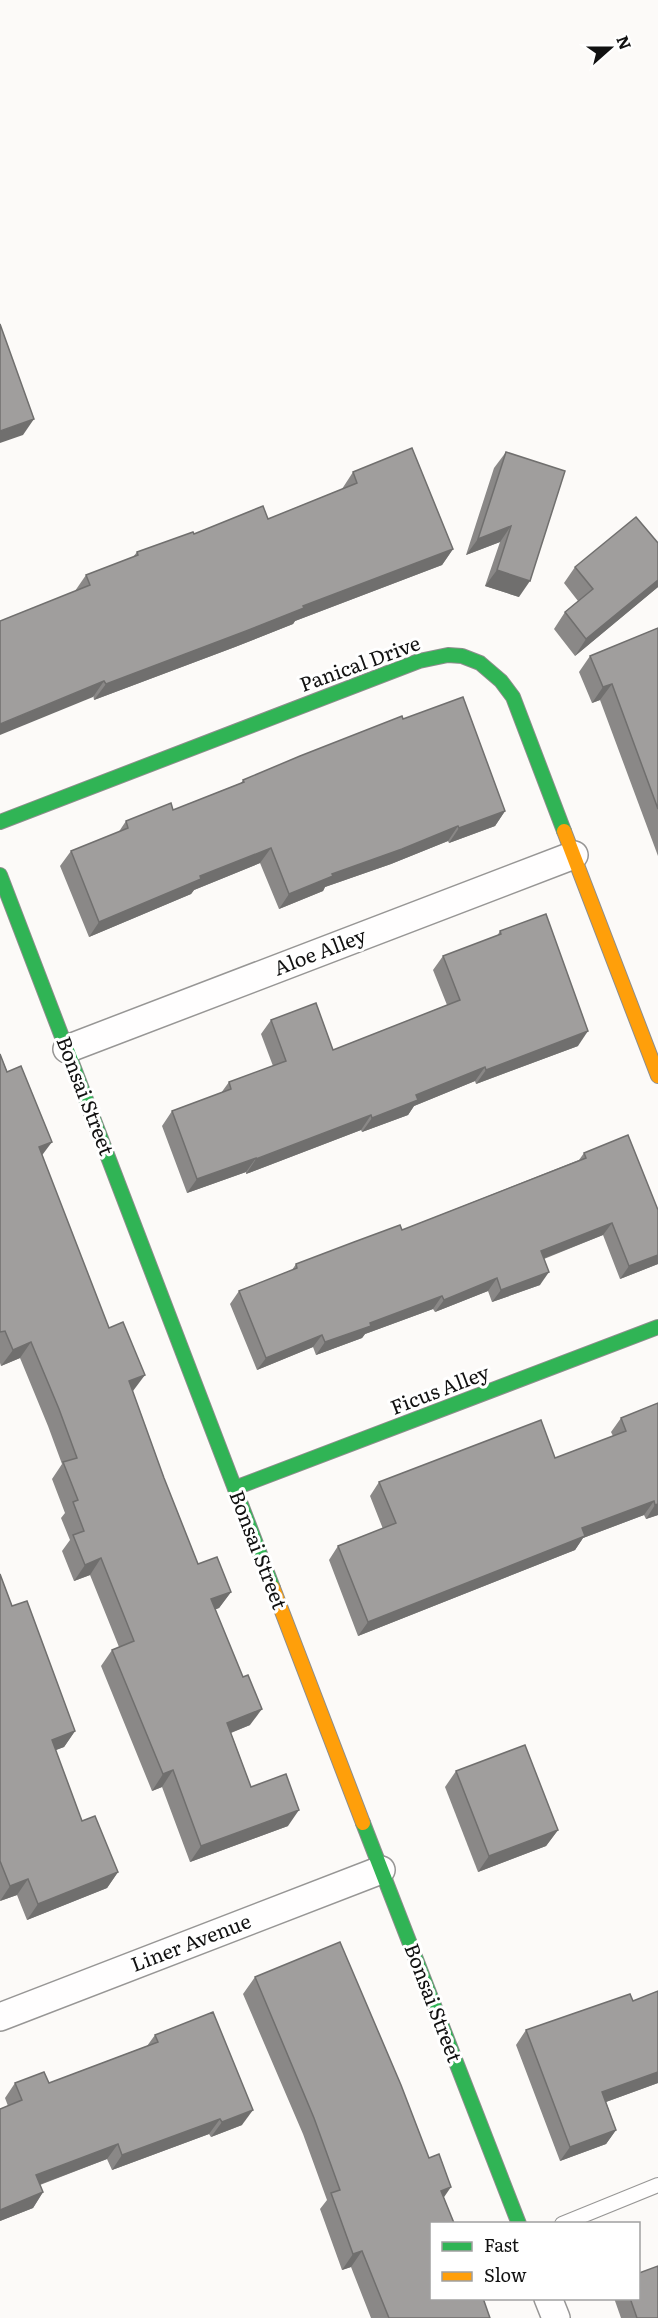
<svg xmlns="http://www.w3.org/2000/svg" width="658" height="2318" font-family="Literata,serif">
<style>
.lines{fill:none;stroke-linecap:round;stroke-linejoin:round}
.lane-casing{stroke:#979695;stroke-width:16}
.street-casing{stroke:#979695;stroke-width:30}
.fast-casing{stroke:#8d8d8c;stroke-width:16}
.slow-casing{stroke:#8d8d8c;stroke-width:16}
.lane{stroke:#fffefe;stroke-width:14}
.street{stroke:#fffefe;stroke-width:27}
.fast{stroke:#30b455;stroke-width:14}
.slow{stroke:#ff9f0a;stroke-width:14}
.wall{fill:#8a8887}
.shaded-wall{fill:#706f6e}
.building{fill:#a09e9d;stroke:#706f6e;stroke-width:1.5}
.labels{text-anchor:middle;stroke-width:6;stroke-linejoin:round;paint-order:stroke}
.street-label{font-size:20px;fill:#111;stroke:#fff}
</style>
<rect width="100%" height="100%" fill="#fcfaf8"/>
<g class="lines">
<defs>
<polyline id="lane" points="562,2224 658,2185"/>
<g id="street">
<polyline points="67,1049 574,855"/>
<polyline points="0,2017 381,1870"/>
<polyline points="548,2298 556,2318"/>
</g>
<g id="fast">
<polyline points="0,822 419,661 448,655 462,656 480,663 501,681 513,697 564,831"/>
<polyline points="0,875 273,1588"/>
<polyline points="235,1488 658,1327"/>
<polyline points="363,1823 519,2224"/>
</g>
<g id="slow">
<polyline points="564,831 658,1076"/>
<polyline points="273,1588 363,1823"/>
</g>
</defs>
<use href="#lane" class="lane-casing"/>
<use href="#street" class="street-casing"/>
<use href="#fast" class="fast-casing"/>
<use href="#slow" class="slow-casing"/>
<use href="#lane" class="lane"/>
<use href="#street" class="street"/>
<use href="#fast" class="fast"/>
<use href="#slow" class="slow"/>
</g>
<g class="wall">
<polygon points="506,452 519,597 485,586 500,542 466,555 494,468"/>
<polygon points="353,472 453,549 442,565 295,621 293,624 235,647 94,700 75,591 86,575 133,557 137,552 194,534 268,519 342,489"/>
<polygon points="658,543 658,587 575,656 554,629 565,612 578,601 564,583 575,567"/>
<polygon points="658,628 658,856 600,700 592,703 579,672 590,656"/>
<polygon points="403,719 505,811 495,826 449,843 448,841 391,864 325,887 323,891 279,909 260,863 194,890 191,894 89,937 60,866 71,851 118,833 126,821 173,810 241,783 243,780"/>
<polygon points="500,931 578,1046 476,1084 475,1081 414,1106 408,1115 362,1132 361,1130 246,1174 246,1172 187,1193 162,1126 172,1111 221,1093 229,1082 273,1066 261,1034 271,1020 333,1050 447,1005 433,970 443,956 497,936"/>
<polygon points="0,1054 42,1155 133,1391 133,1392 164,1478 198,1564 231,1592 219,1608 215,1609 250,1725 231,1733 251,1787 288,1826 190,1862 162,1787 152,1791 101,1666 112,1650 119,1647 90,1575 74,1581 62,1551 70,1540 61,1518 65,1513 52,1479 62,1464 48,1426 20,1358 1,1366 0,1363"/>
<polygon points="584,1153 658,1210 658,1264 620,1279 603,1235 544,1259 540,1285 492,1302 488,1291 435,1312 433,1309 365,1334 362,1338 316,1355 313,1347 257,1370 230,1304 239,1291 292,1270 296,1264 402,1230 579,1160"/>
<polygon points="658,1403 658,1515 646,1519 644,1515 583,1538 575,1550 358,1636 329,1560 338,1546 383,1529 370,1496 379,1482 555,1458 613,1436 611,1432 621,1418"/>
<polygon points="0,1574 12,1606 75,1731 64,1747 55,1750 82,1821 118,1872 107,1888 27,1920 17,1895 0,1901"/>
<polygon points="456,1771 558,1830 546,1846 478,1872 445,1787"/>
<polygon points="255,1977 444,2198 490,2318 371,2318 351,2267 342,2270 320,2209 327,2200 303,2134 243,1994"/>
<polygon points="658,1991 658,2083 606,2102 616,2130 606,2144 560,2161 516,2045 526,2030 633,2001"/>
<polygon points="155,2035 242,2125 211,2137 209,2134 112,2170 107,2159 40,2185 43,2192 33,2208 0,2221 0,2109 8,2106 5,2098 15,2083 49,2083 147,2046"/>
<polygon points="614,2298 639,2298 658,2318 621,2318"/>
</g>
<g class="shaded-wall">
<polygon points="34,419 23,435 0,443 0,431"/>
<polygon points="511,526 500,542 466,555 478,539"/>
<polygon points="453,549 442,565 295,621 293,624 235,647 94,700 106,684 303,606"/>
<polygon points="497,570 530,581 519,597 485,586"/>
<polygon points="658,580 658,587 575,656 586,639"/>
<polygon points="104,681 93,697 0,735 0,724"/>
<polygon points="612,684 600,700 592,703 603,687"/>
<polygon points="505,811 495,826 449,843 459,828"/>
<polygon points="458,826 448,841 391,864 325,887 323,891 279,909 289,894 332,874"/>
<polygon points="271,848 260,863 194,890 191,894 89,937 99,922 200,876"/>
<polygon points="588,1031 578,1046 476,1084 486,1070"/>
<polygon points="485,1067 475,1081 414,1106 408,1115 362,1132 372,1118 416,1095"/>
<polygon points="371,1115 361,1130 246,1174 256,1159"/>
<polygon points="52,1142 40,1158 39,1147"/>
<polygon points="256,1158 246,1172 187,1193 197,1179"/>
<polygon points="612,1223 603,1235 532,1263 541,1251"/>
<polygon points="658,1255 658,1264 620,1279 629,1266"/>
<polygon points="549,1272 540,1285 492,1302 501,1290"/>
<polygon points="497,1278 488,1291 435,1312 444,1300"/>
<polygon points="442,1296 433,1309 365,1334 362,1338 316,1355 325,1342 370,1323"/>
<polygon points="322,1335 313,1347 257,1370 266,1358"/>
<polygon points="31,1342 20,1358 1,1366 13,1350"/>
<polygon points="145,1375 133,1391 117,1398 129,1381"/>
<polygon points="654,1501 644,1515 583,1538 575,1550 358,1636 368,1622 582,1528"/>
<polygon points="658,1504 658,1515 646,1519 655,1505"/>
<polygon points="101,1558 90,1575 74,1581 85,1565"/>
<polygon points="231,1592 219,1608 200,1616 211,1599"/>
<polygon points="262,1709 250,1725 215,1739 227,1723"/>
<polygon points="75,1731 64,1747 41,1756 52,1740"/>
<polygon points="173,1770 162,1787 152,1791 163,1774"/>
<polygon points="299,1810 288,1826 190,1862 201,1846"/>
<polygon points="558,1830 546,1846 478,1872 489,1856"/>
<polygon points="118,1872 107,1888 27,1920 38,1904"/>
<polygon points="28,1879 17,1895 0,1901 10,1886"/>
<polygon points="658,2072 658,2083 592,2107 602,2092"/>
<polygon points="253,2110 242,2125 211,2137 222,2122"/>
<polygon points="220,2119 209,2134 112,2170 122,2155"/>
<polygon points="616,2130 606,2144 560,2161 570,2147"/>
<polygon points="118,2144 107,2159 25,2190 36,2175"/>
<polygon points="451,2187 440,2203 441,2191"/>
<polygon points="43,2192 33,2208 0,2221 0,2210"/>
<polygon points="362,2251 351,2267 342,2270 353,2254"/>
</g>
<g class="building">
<polygon points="0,324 34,419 0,431"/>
<polygon points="412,448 453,549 303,606 304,608 246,631 106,684 104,681 0,724 0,621 90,585 86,575 138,555 137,552 193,532 194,534 263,506 268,519 357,483 353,472"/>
<polygon points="506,452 565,471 530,581 497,570 511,526 478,539"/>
<polygon points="636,517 658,543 658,580 586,639 565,612 593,589 575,567"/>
<polygon points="658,628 658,809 612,684 603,687 590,656"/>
<polygon points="463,697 505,811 459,828 458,826 402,849 332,874 333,876 289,894 271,848 200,876 201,879 99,922 71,851 128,828 126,821 171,803 173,810 244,782 243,780 300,756 402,716 403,719"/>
<polygon points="546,914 588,1031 486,1070 485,1067 416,1095 418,1100 372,1118 371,1115 256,1159 256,1158 197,1179 172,1111 231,1089 229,1082 286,1061 271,1020 316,1003 333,1050 460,1000 443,956 501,934 500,931"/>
<polygon points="0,1054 7,1072 21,1066 52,1142 39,1147 109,1328 123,1322 145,1375 129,1381 164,1478 198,1564 217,1557 231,1592 211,1599 243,1677 248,1675 262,1709 227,1723 251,1787 286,1774 299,1810 201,1846 173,1770 163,1774 112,1650 134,1641 101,1558 85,1565 73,1535 84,1531 73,1502 78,1500 63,1462 77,1458 59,1409 31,1342 13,1350 5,1331 0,1332"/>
<polygon points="628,1135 658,1210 658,1255 629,1266 612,1223 541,1251 549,1272 501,1290 497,1278 444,1300 442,1296 370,1323 371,1326 325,1342 322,1335 266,1358 239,1291 297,1268 296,1264 354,1242 400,1225 402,1230 586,1158 584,1153"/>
<polygon points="658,1403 658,1504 655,1505 654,1501 582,1528 585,1536 368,1622 338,1546 396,1523 379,1482 541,1420 555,1458 626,1431 621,1418"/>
<polygon points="0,1574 12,1606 27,1601 75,1731 52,1740 82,1821 95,1816 118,1872 38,1904 28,1879 10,1886 0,1861"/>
<polygon points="525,1745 558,1830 489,1856 456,1771"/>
<polygon points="340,1942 401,2085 429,2158 439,2154 451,2187 441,2191 454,2223 432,2223 432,2298 483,2298 490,2318 389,2318 362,2251 353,2254 331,2193 340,2190 314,2118 255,1977"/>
<polygon points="658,1991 658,2072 602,2092 616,2130 570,2147 526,2030 630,1994 633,2001"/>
<polygon points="213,2012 253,2110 222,2122 220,2119 122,2155 118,2144 36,2175 43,2192 0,2210 0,2109 22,2100 15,2083 44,2072 49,2083 158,2042 155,2035"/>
<polygon points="658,2266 658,2318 637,2318 630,2298 639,2298 639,2273"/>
</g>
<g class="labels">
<g class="street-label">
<text transform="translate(360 664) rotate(-20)" y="7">Panical Drive</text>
<text transform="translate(320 952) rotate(-21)" y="7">Aloe Alley</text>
<text transform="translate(85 1096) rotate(69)" y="7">Bonsai Street</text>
<text transform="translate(440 1390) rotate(-21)" y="7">Ficus Alley</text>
<text transform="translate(258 1550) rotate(69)" y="7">Bonsai Street</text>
<text transform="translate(191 1943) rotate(-21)" y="7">Liner Avenue</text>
<text transform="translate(433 2003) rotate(69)" y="7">Bonsai Street</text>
</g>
</g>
<rect x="430" y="2222" width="210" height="78" fill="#ffffff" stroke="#a0a0a0" stroke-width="1.5"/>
<rect x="442" y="2242" width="30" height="9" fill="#30b455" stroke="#a0a0a0" stroke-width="1.5"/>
<text x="484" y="2252" font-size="18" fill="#111111">Fast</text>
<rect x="442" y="2272" width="30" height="9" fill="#ff9f0a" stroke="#a0a0a0" stroke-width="1.5"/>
<text x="484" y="2282" font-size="18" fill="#111111">Slow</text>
<g transform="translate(610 48) rotate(69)" stroke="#ffffff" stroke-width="4.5" paint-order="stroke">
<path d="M0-4.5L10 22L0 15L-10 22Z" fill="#111111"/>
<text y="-9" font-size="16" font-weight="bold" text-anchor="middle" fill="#111111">N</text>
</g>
</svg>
